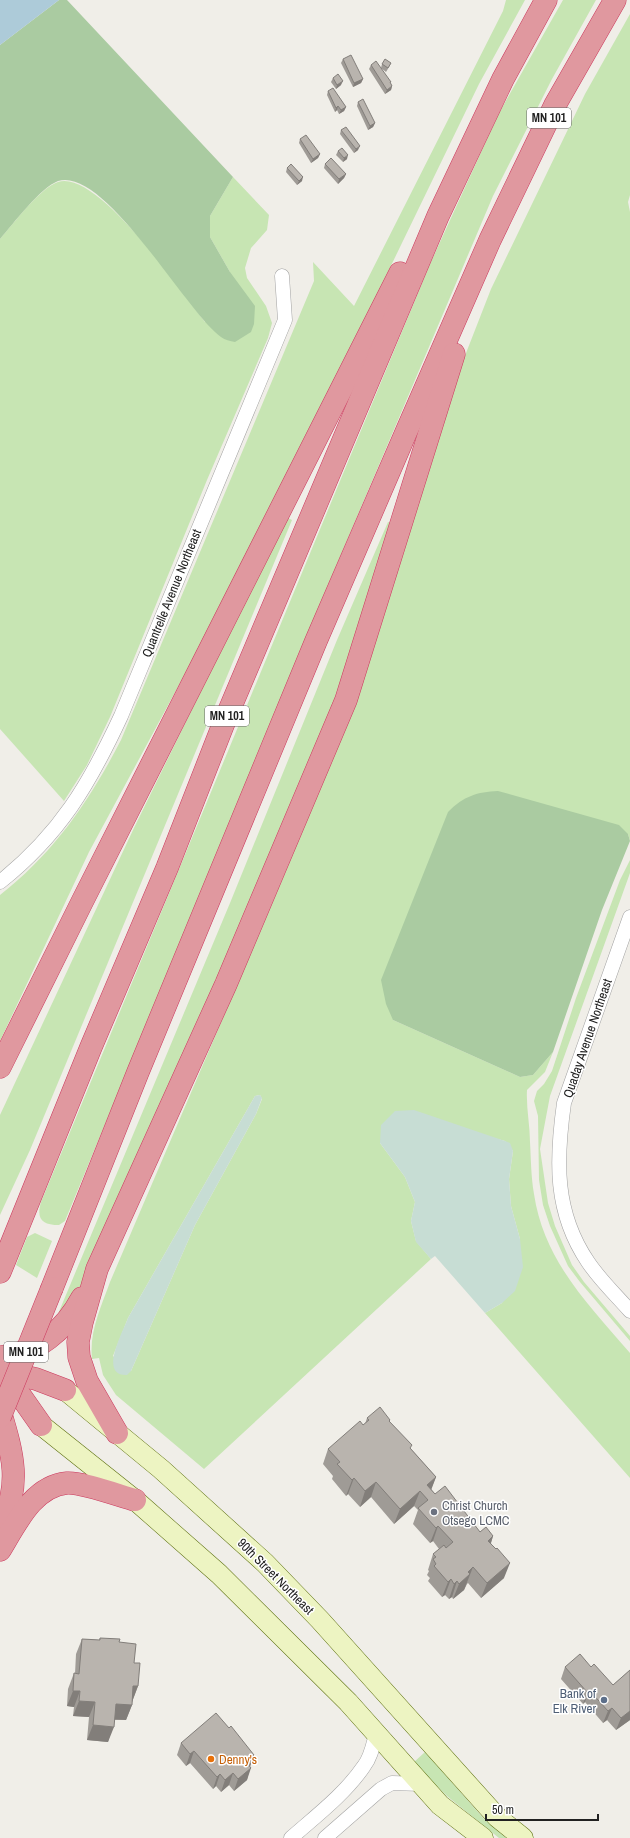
<svg xmlns="http://www.w3.org/2000/svg" width="630" height="1838" font-family="'Archivo Narrow',sans-serif">
<style>
.grass{fill:#c7e5b3;fill-rule:evenodd}
.forest{fill:#aacba1}
.wetland{fill:#c7ddd4}
.water{fill:#adcbd9}
.lines{fill:none;stroke-linecap:round;stroke-linejoin:round}
.minor-casing{stroke:#a2a2a2;stroke-width:15}
.secondary-casing{stroke:#5d7010;stroke-width:21}
.motorway-casing{stroke:#cb385d;stroke-width:23}
.minor{stroke:#fff;stroke-width:14}
.secondary{stroke:#edf4c2;stroke-width:20}
.motorway{stroke:#e0989f;stroke-width:22}
.motorway-bridge-casing{stroke:#cb385d;stroke-width:23;stroke-linecap:butt}
.motorway-bridge{stroke:#e0989f;stroke-width:22}
.wall{fill:#9f9b96}
.shaded-wall{fill:#827e7a}
.building{fill:#b9b4ae;stroke:#827e7a}
.worship-dot{fill:#6b7280;stroke:#fff;stroke-width:1.5}
.service-dot{fill:#5c6f8a;stroke:#fff;stroke-width:1.5}
.food-dot{fill:#e8710a;stroke:#fff;stroke-width:1.5}
.labels{text-anchor:middle;stroke-width:3;stroke-linejoin:round;paint-order:stroke}
.shield{fill:#fff;stroke:#646464;stroke-width:1}
.shield-label{font-size:12px;font-weight:bold;fill:#212121}
.street-label{font-size:13px;fill:#212121;stroke:#fff}
.worship-label{font-size:13px;fill:#5b616d;stroke:#fff;text-anchor:start}
.service-label{font-size:13px;fill:#4e5e75;stroke:#fff;text-anchor:end}
.food-label{font-size:13px;fill:#c56008;stroke:#fff;text-anchor:start}
</style>
<rect width="100%" height="100%" fill="#f0eee8"/>
<g class="grass">
<path d="M506,0H525L479,84L339,373L208,631L89,852L0,1041V895C54,853 90,800 121,740L314,281L313,262L354,306L503,11Z"/>
<path d="M563,0H596L552,79L493,196L323,597L65,1221L59,1225C42,1225 36,1219 41,1202L430,264L499,113Z"/>
<path d="M630,14V195L628,202L630,212V841L628,834L393,1020L520,1077L533,1075L553,1052L545,1072L527,1090C526,1107 530,1125 530,1142C531,1159 531,1177 534,1194C544,1261 588,1304 630,1353V1478L485,1313L502,1303L520,1239L511,1206L509,1179L513,1151L505,1141L490,1137L380,1143L405,1177L415,1202L411,1221L416,1241L431,1259L204,1469L116,1395L103,1375L99,1358L92,1359C89,1332 101,1307 110,1282L288,866L436,430L491,289L585,94ZM260,1095L262,1099L256,1114L195,1225L131,1371L113,1356L128,1318L255,1096Z"/>
<path d="M233,177L269,215L267,230L251,248L245,268L247,278L266,306L272,323L268,338L207,480L110,717L87,765L64,801L0,729V239C14,223 40,188 58,182C97,168 183,293 205,322L230,272L210,237V216Z"/>
<polygon points="286,517 292,520 30,1150 0,1215 0,1115 133,830"/>
<polygon points="388,522 394,524 337,702 85,1283 63,1316 58,1314 230,903 337,640"/>
<polygon points="630,860 630,873 550,1096 540,1149 548,1203 555,1226 572,1265 584,1282 630,1336 630,1341 580,1282 568,1266 550,1226 543,1205 539,1180 538,1116 534,1101 537,1091 544,1084 552,1071 576,998 620,880"/>
<polygon points="35,1233 52,1241 37,1278 16,1265 27,1237"/>
<polygon points="425,1752 484,1819 506,1838 499,1838 447,1796 413,1763"/>
</g>
<g class="forest">
<path d="M59,0H67L233,177L210,216V237L230,272L255,306L254,324L251,332L235,342C230,341 225,340 221,337C186,312 105,166 58,181C40,188 14,223 0,239V45Z"/>
<path d="M498,791L619,825L628,834L630,841L602,910L553,1052L533,1075L520,1077L393,1020L386,1004L381,980L448,812C464,796 477,792 498,791Z"/>
</g>
<g class="wetland">
<path d="M260,1095L262,1098L256,1114L195,1225L131,1371L127,1375C98,1376 123,1332 128,1318L255,1096Z"/>
<polygon points="414,1110 505,1141 510,1143 513,1151 509,1179 511,1206 520,1239 523,1267 515,1291 502,1303 485,1313 435,1256 431,1259 416,1242 411,1221 415,1202 405,1177 380,1143 381,1125 395,1111"/>
</g>
<polygon class="water" points="0,0 59,0 0,45"/>
<g class="lines">
<defs>
<g id="minor">
<path d="M0,882C60,834 89,785 121,716L285,320L282,276"/>
<path d="M630,917L564,1103C556,1160 554,1212 588,1262C600,1280 616,1295 630,1311"/>
<path d="M291,1838C316,1816 345,1794 364,1766C371,1757 373,1745 376,1734"/>
<polyline points="325,1838 381,1789 392,1783 421,1784"/>
</g>
<g id="secondary">
<polyline points="65,1390 161,1469 265,1563 320,1620 497,1817 523,1838"/>
<polyline points="41,1425 135,1500 219,1574 348,1702 440,1805 483,1838"/>
</g>
<g id="motorway">
<polyline points="0,1067 82,902 400,273"/>
<polyline points="0,1272 91,1047 167,868 223,725 438,216 503,79 546,0"/>
<polyline points="52,1288 138,1072 316,641 407,430 490,240 555,105 615,0"/>
<path d="M0,1357C37,1354 65,1330 82,1298"/>
<polyline points="0,1371 36,1379 65,1390"/>
<polyline points="2,1373 13,1385 41,1425"/>
<path d="M0,1411C13,1454 22,1486 0,1527"/>
<polyline points="117,1433 87,1381 79,1357 78,1342 82,1322 97,1269 226,984 346,700 454,354"/>
<path d="M0,1550C16,1524 33,1486 67,1483C82,1482 120,1496 135,1500"/>
</g>
</defs>
<use href="#minor" class="minor-casing"/>
<use href="#secondary" class="secondary-casing"/>
<use href="#motorway" class="motorway-casing"/>
<use href="#minor" class="minor"/>
<use href="#secondary" class="secondary"/>
<use href="#motorway" class="motorway"/>
<defs>
<polyline id="motorway-bridge" points="0,1417 52,1288"/>
</defs>
<use href="#motorway-bridge" class="motorway-bridge-casing"/>
<use href="#motorway-bridge" class="motorway-bridge"/>
</g>
<g class="wall">
<polygon points="343,59 363,79 361,83 353,87 341,63"/>
<polygon points="391,63 389,67 386,72 381,68 392,86 391,90 385,94 369,69 371,65 381,68 382,64"/>
<polygon points="333,78 341,85 336,89 331,82"/>
<polygon points="328,91 346,107 344,111 339,114 337,110 335,112 327,95"/>
<polygon points="358,102 375,123 373,127 368,130 357,106"/>
<polygon points="341,130 358,150 354,153 340,134"/>
<polygon points="300,139 320,154 318,158 311,163 299,143"/>
<polygon points="338,151 347,159 343,162 336,155"/>
<polygon points="325,164 346,174 344,178 338,184 324,168"/>
<polygon points="287,168 302,181 297,185 286,172"/>
<polygon points="367,1418 390,1420 389,1422 411,1449 436,1477 431,1489 435,1494 480,1532 493,1536 491,1543 504,1578 481,1598 468,1583 467,1584 464,1590 453,1599 452,1597 449,1599 445,1595 442,1597 428,1581 430,1578 427,1575 429,1571 428,1570 433,1554 439,1549 433,1541 430,1543 413,1524 418,1510 414,1506 394,1524 371,1497 360,1507 348,1494 346,1496 332,1479 333,1476 323,1464 328,1449 363,1425 365,1424"/>
<polygon points="100,1638 119,1642 134,1663 138,1686 132,1702 132,1705 126,1720 114,1720 108,1742 87,1740 89,1717 73,1716 74,1707 67,1706 68,1689 74,1673 75,1674 76,1654 82,1639 99,1640"/>
<polygon points="565,1667 591,1667 613,1685 630,1670 630,1720 616,1730 607,1720 603,1723 585,1702 583,1704 561,1679"/>
<polygon points="181,1743 250,1766 247,1780 234,1791 229,1785 221,1792 216,1786 213,1789 190,1763 186,1766 177,1755"/>
</g>
<g class="shaded-wall">
<polygon points="363,79 361,83 353,87 354,83"/>
<polygon points="343,81 341,85 336,89 337,85"/>
<polygon points="392,86 391,90 385,94 387,90"/>
<polygon points="338,106 337,110 335,112 336,108"/>
<polygon points="346,107 344,111 339,114 341,110"/>
<polygon points="375,123 373,127 368,130 370,126"/>
<polygon points="360,146 358,150 354,153 356,149"/>
<polygon points="320,154 318,158 311,163 313,159"/>
<polygon points="348,155 347,159 343,162 344,158"/>
<polygon points="346,174 344,178 338,184 339,179"/>
<polygon points="303,177 302,181 297,185 299,181"/>
<polygon points="436,1477 430,1493 427,1485"/>
<polygon points="354,1478 348,1494 346,1496 352,1480"/>
<polygon points="376,1482 371,1497 360,1507 365,1491"/>
<polygon points="420,1491 414,1506 394,1524 400,1509"/>
<polygon points="438,1526 433,1541 430,1543 436,1528"/>
<polygon points="493,1536 488,1552 488,1541"/>
<polygon points="510,1563 504,1578 481,1598 487,1583"/>
<polygon points="473,1567 464,1590 453,1599 459,1584 468,1572"/>
<polygon points="451,1579 445,1595 442,1597 448,1582"/>
<polygon points="457,1581 452,1597 449,1599 454,1584"/>
<polygon points="133,1686 138,1686 132,1702 128,1701"/>
<polygon points="589,1690 585,1702 583,1704 587,1692"/>
<polygon points="73,1691 80,1691 74,1707 67,1706"/>
<polygon points="79,1701 95,1702 89,1717 73,1716"/>
<polygon points="116,1704 132,1705 126,1720 110,1719"/>
<polygon points="612,1708 607,1720 603,1723 608,1711"/>
<polygon points="630,1711 630,1720 616,1730 621,1718"/>
<polygon points="93,1725 114,1727 108,1742 87,1740"/>
<polygon points="194,1751 190,1763 186,1766 190,1754"/>
<polygon points="254,1755 250,1767 246,1762"/>
<polygon points="251,1768 247,1780 234,1791 238,1779"/>
<polygon points="233,1773 229,1785 221,1792 225,1780"/>
<polygon points="220,1774 216,1786 213,1789 217,1777"/>
</g>
<g class="building">
<polygon points="351,55 363,79 354,83 343,59"/>
<polygon points="385,59 391,63 388,68 382,64"/>
<polygon points="376,61 391,82 390,82 392,86 387,90 371,65"/>
<polygon points="338,74 343,81 337,85 333,78"/>
<polygon points="333,88 346,107 341,110 338,106 336,108 328,91"/>
<polygon points="363,99 375,123 370,126 358,102"/>
<polygon points="346,127 360,146 356,149 341,130"/>
<polygon points="306,135 320,154 313,159 300,139"/>
<polygon points="342,148 348,155 344,158 338,151"/>
<polygon points="331,158 346,174 339,179 325,164"/>
<polygon points="291,164 303,177 299,181 287,168"/>
<polygon points="380,1407 390,1420 389,1421 412,1445 410,1448 436,1477 427,1485 435,1494 445,1486 480,1532 486,1527 493,1536 488,1541 496,1549 497,1548 510,1563 487,1583 473,1567 468,1572 470,1574 459,1584 457,1581 454,1584 451,1579 448,1582 434,1566 436,1564 433,1559 436,1557 433,1554 444,1545 446,1548 453,1542 438,1526 436,1528 418,1508 428,1500 420,1491 400,1509 376,1482 365,1491 354,1478 352,1480 337,1464 340,1462 328,1449 360,1421 363,1425 369,1420 367,1418"/>
<polygon points="100,1638 120,1639 119,1642 136,1644 134,1663 140,1663 138,1686 133,1686 132,1705 116,1704 114,1727 93,1725 95,1702 79,1701 80,1691 73,1691 74,1673 79,1674 82,1639 100,1640"/>
<polygon points="580,1654 591,1667 594,1664 613,1685 630,1670 630,1711 621,1718 612,1708 608,1711 589,1690 587,1692 565,1667"/>
<polygon points="216,1713 229,1728 231,1726 254,1755 246,1762 251,1768 238,1779 233,1773 225,1780 220,1774 217,1777 194,1751 190,1754 181,1743"/>
</g>
<circle class="worship-dot" cx="434" cy="1512" r="4"/>
<circle class="service-dot" cx="604" cy="1700" r="4"/>
<circle class="food-dot" cx="211" cy="1759" r="4"/>
<g class="labels">
<g class="shield">
<rect x="527" y="108" width="44" height="20" rx="3"/>
<rect x="205" y="706" width="44" height="20" rx="3"/>
<rect x="4" y="1342" width="44" height="20" rx="3"/>
</g>
<g class="shield-label">
<text x="549" y="122">MN 101</text>
<text x="227" y="720">MN 101</text>
<text x="26" y="1356">MN 101</text>
</g>
<g class="street-label">
<text transform="translate(171 593) rotate(-68)" y="5">Quantrelle Avenue Northeast</text>
<text transform="translate(587 1038) rotate(-71)" y="5">Quaday Avenue Northeast</text>
<text transform="translate(276 1576) rotate(45)" y="5">90th Street Northeast</text>
</g>
<g class="worship-label">
<text x="442" y="1510">Christ Church<tspan x="442" dy="15">Otsego LCMC</tspan></text>
</g>
<g class="service-label">
<text x="596" y="1698">Bank of<tspan x="596" dy="15">Elk River</tspan></text>
</g>
<g class="food-label">
<text x="219" y="1764">Denny's</text>
</g>
</g>
<path d="M486 1814v6h112v-6" fill="none" stroke="#212121" stroke-width="2"/>
<text x="492" y="1814" font-size="12" fill="#212121" stroke="#ffffff" stroke-width="3" paint-order="stroke">50 m</text>
</svg>
